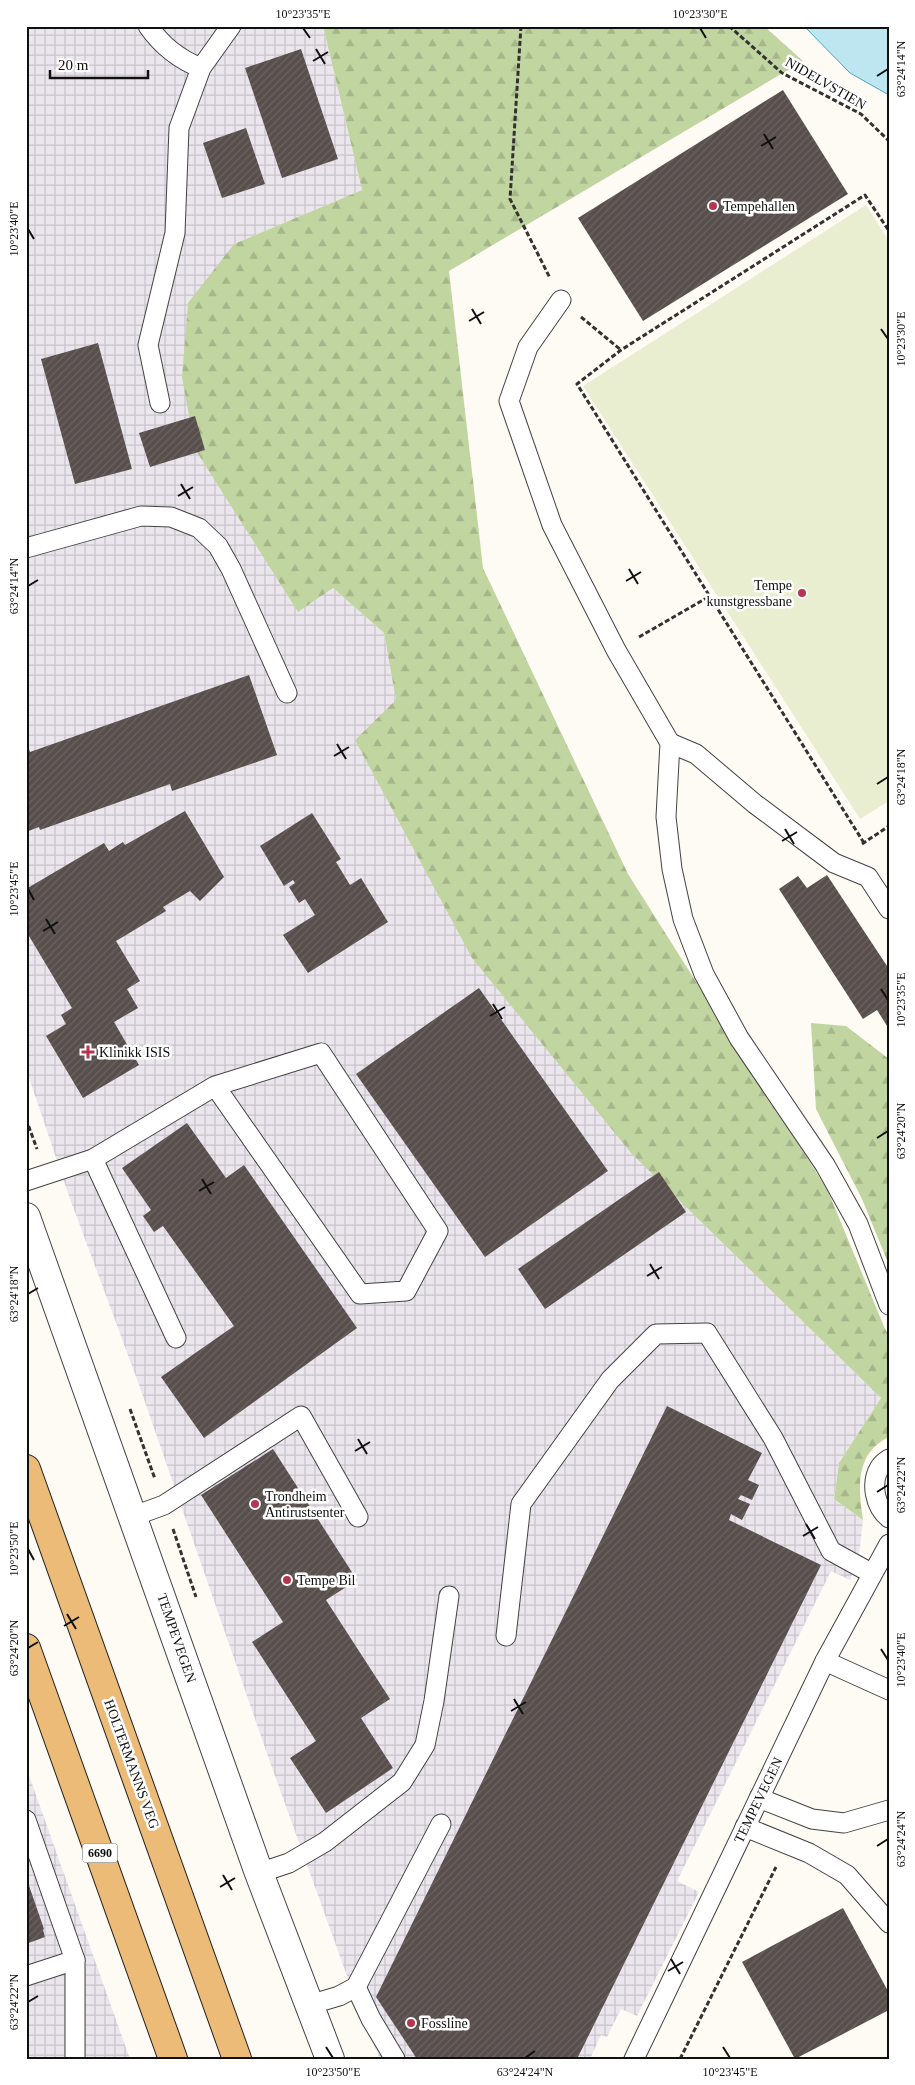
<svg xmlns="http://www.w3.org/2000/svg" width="915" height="2085" font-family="Georgia,serif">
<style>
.industrial{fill:url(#industrial-grid)}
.forest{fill:url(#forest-firs)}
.pitch{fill:#e9eed1}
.water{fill:#bde6f1;stroke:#4ba5c0}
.building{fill:url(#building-hatch)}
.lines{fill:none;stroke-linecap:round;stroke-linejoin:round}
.service-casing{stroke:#434343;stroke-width:21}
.tertiary-casing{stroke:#434343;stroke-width:30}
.primary-casing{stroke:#212121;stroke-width:30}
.path{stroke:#323232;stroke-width:3;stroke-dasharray:5 2.5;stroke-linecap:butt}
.service{stroke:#fff;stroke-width:19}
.tertiary{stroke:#fff;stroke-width:28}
.primary{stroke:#ebbb77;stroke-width:28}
.ticks{fill:none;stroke:#101010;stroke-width:2}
.poi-dot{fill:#b33550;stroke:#fff;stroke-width:2}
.labels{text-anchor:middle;stroke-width:5;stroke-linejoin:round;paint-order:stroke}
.shield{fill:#fff;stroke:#585858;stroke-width:1}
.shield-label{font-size:12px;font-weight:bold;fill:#101010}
.street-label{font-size:14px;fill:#101010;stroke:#fff}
.poi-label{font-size:14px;fill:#101010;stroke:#fff;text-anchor:start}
.neatline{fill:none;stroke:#101010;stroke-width:2}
.ticks-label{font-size:12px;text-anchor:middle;fill:#101010}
</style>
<defs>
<pattern id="industrial-grid" width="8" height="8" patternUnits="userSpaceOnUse" patternTransform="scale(1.25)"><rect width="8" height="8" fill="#ebe6ed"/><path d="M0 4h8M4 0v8" fill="none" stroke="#c8c4ca"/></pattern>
<pattern id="forest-firs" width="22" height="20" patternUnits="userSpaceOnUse" patternTransform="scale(1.25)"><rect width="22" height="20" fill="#c1d5a1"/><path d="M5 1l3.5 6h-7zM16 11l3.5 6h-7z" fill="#a5b68a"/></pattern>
<pattern id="building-hatch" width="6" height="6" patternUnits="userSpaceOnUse" patternTransform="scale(1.25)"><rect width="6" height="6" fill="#584f4d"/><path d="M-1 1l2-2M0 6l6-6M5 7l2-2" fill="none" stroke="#6b6462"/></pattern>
</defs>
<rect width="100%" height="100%" fill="#fefaf4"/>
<g class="industrial">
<polygon points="26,26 323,26 362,190 234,244 298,611 333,588 384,633 396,700 633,1154 881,1398 839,1463 834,1499 863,1520 859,1555 850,1580 831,1571 677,1881 699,1892 637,2016 621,2009 607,2037 601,2035 590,2059 380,2059 360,2012 270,1762 138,1382 69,1196 26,1069"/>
<polygon points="26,1767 130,2059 26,2059"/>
</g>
<g class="forest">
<path d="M323,26H764L803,61L449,271L483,568L628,874L828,1191L885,1329L889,1335V1437C855,1453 858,1488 863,1520L834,1499L839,1463L881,1398L632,1154L472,958L355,740L396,700L384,633L333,588L298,612L195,449L182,377L188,303L234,244L362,190Z"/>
<polygon points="811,1023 846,1026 889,1059 889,1265 862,1199 816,1109"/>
</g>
<polygon class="pitch" points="866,205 889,241 889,801 860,819 583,386"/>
<polygon class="water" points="804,26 889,26 889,95 850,73"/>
<g class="building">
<polygon points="301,49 338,159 282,178 245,68"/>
<polygon points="783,90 848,194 643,321 578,218"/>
<polygon points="246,128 265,184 222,198 203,143"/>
<polygon points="98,343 132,469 75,484 41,359"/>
<polygon points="195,416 205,450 150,467 139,433"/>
<polygon points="249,675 277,755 172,791 170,784 40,830 39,827 26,832 26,741 30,752"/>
<polygon points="185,811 224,877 200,901 190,891 163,907 166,911 116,941 140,981 127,989 138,1008 114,1022 139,1065 83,1098 46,1036 66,1024 61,1015 72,1008 26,931 26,889 104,843 109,851 123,842 125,845"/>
<polygon points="312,813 341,859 336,862 350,885 361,878 388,922 308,973 283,935 315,915 305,899 299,903 289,887 295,883 293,880 284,886 260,846"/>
<polygon points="827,875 889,969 889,1029 877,1010 863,1019 779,889 798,876 807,888"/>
<polygon points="479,988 608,1171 485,1257 356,1074"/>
<polygon points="187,1123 226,1178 244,1165 357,1328 204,1438 161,1377 234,1326 163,1226 154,1232 143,1216 151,1210 122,1168"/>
<polygon points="659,1172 686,1212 545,1309 518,1269"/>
<polygon points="667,1406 762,1453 748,1480 759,1485 752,1500 741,1495 738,1499 750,1504 742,1520 731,1514 729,1520 821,1565 577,2059 417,2059 376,1997"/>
<polygon points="273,1449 357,1580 326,1600 390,1699 361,1718 393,1768 326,1813 290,1758 316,1741 252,1642 283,1622 201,1495"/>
<polygon points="26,1877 44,1929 43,1930 45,1937 26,1944"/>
<polygon points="843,1908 889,1993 889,2010 795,2059 742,1962"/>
</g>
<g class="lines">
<defs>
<g id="service">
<path d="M148,26C162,46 178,59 201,68"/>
<polyline points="561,300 528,347 509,401 552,525 616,650 670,743 666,817 672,869 683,919 704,974 739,1038 825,1165 858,1224 889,1305"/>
<polyline points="160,403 148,345 175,233 179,128 201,68 231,26"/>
<polyline points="26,548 141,516 171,517 199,528 218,546 231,569 287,693"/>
<polyline points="670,743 696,754 755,804 834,863 868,877 889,909"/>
<polyline points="93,1159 176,1338"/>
<polyline points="26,1181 93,1159 215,1086 321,1053 438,1231 406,1291 360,1294 215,1086"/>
<path d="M889,1459C886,1461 882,1464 880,1467C870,1483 875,1507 889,1518"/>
<polyline points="134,1516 164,1505 301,1416 358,1517"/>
<polyline points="506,1636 521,1504 610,1380 656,1334 707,1333 773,1438 831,1551 871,1573"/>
<polyline points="825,1661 889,1690"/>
<polyline points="759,1798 812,1819 844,1823 889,1810"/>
<polyline points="26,1820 75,1960 75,2059"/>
<polyline points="745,1827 809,1853 847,1875 889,1923"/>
<polyline points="259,1873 289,1863 325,1842 402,1782 425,1745 434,1701 449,1596"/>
<polyline points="26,1976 75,1960"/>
<polyline points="356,1987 441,1824"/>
<polyline points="309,2005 339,1996 356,1987 371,2019 395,2059"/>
<polyline points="634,2059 825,1661 889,1544"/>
</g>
<polyline id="tertiary" points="26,1217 259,1873 330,2059"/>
<g id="primary">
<polyline points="26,1469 237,2059"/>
<polyline points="26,1648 173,2059"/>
</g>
</defs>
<use href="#service" class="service-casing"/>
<use href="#tertiary" class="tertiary-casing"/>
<use href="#primary" class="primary-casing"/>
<g class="path">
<polyline points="521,26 510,199 550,278"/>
<polyline points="729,26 782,73 861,114 889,141"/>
<polyline points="581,317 621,350"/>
<polyline points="639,637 710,596"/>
<polyline points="864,843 577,384 621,350 865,195 889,231"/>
<polyline points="862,844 889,826"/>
<polyline points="26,1119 37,1149"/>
<polyline points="130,1409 155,1479"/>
<polyline points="173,1529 196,1597"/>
<polyline points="680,2059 776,1867"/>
</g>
<use href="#service" class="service"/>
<use href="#tertiary" class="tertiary"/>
<use href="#primary" class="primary"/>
</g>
<path class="ticks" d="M303,28L310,38M700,28L706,38M316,49L325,64M313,61L328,52M877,76L888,69M764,134L773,149M761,146L776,137M28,229L34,239M472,309L481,324M469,321L484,312M881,329L888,339M181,484L190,499M178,496L193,487M629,569L638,584M626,581L641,572M28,586L38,580M337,744L346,759M334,756L349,747M877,784L888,777M785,829L794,844M782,841L797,832M28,889L34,900M46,919L55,934M43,931L58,922M881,989L888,1000M493,1004L502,1019M490,1016L505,1007M877,1138L888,1131M202,1179L211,1194M199,1191L214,1182M650,1264L659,1279M647,1276L662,1267M28,1294L38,1288M358,1439L367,1454M355,1451L370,1442M877,1492L888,1485M806,1524L815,1539M803,1536L818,1527M28,1549L34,1560M67,1614L76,1629M64,1626L79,1617M28,1648L38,1642M881,1649L888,1660M514,1699L523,1714M511,1711L526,1702M877,1846L888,1839M223,1875L232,1890M220,1887L235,1878M671,1959L680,1974M668,1971L683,1962M28,2002L38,1996M326,2047L333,2058M723,2047L730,2058M525,2058L535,2051"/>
<g class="poi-dot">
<circle cx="713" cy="206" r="5"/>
<circle cx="802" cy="593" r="5"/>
<path d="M85.5 1044.5h5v5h5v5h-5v5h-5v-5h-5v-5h5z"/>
<circle cx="255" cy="1504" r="5"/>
<circle cx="287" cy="1580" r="5"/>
<circle cx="411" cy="2023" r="5"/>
</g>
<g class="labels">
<rect class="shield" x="82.5" y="1843.5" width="35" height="19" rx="4"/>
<g class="shield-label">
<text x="100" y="1857">6690</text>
</g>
<g class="street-label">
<text transform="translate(826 83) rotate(30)" y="5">NIDELVSTIEN</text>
<text transform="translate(177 1638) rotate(71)" y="5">TEMPEVEGEN</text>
<text transform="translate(132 1764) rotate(70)" y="5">HOLTERMANNS VEG</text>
<text transform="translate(758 1800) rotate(-64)" y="5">TEMPEVEGEN</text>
</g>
<g class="poi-label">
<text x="723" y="211">Tempehallen</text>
<text x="792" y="590" text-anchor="end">Tempe<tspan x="792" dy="16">kunstgressbane</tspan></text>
<text x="99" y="1057">Klinikk ISIS</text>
<text x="265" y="1501">Trondheim<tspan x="265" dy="16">Antirustsenter</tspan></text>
<text x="297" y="1585">Tempe Bil</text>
<text x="421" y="2028">Fossline</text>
</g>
</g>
<rect width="915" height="2085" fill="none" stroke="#ffffff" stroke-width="55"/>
<path d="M50 70v8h98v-8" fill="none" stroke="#101010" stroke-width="2.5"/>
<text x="58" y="70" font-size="15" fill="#101010" stroke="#ffffff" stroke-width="4" paint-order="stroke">20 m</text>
<rect x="28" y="28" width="860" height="2030" class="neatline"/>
<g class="ticks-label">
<text x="303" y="18">10°23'35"E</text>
<text x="700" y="18">10°23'30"E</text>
<text transform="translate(901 69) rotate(-90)" y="4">63°24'14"N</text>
<text transform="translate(14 229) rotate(-90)" y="4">10°23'40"E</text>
<text transform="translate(901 339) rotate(-90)" y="4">10°23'30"E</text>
<text transform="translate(14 586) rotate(-90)" y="4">63°24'14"N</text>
<text transform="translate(901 777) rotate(-90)" y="4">63°24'18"N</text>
<text transform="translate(14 889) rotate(-90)" y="4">10°23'45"E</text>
<text transform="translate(901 1000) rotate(-90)" y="4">10°23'35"E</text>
<text transform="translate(901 1131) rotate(-90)" y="4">63°24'20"N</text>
<text transform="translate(14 1294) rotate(-90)" y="4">63°24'18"N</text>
<text transform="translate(901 1485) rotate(-90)" y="4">63°24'22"N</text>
<text transform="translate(14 1549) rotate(-90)" y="4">10°23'50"E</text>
<text transform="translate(14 1648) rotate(-90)" y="4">63°24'20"N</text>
<text transform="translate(901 1660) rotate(-90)" y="4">10°23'40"E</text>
<text transform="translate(901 1839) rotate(-90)" y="4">63°24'24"N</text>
<text transform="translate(14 2002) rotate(-90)" y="4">63°24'22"N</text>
<text x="333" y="2076">10°23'50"E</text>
<text x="525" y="2076">63°24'24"N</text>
<text x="730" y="2076">10°23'45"E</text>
</g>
</svg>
